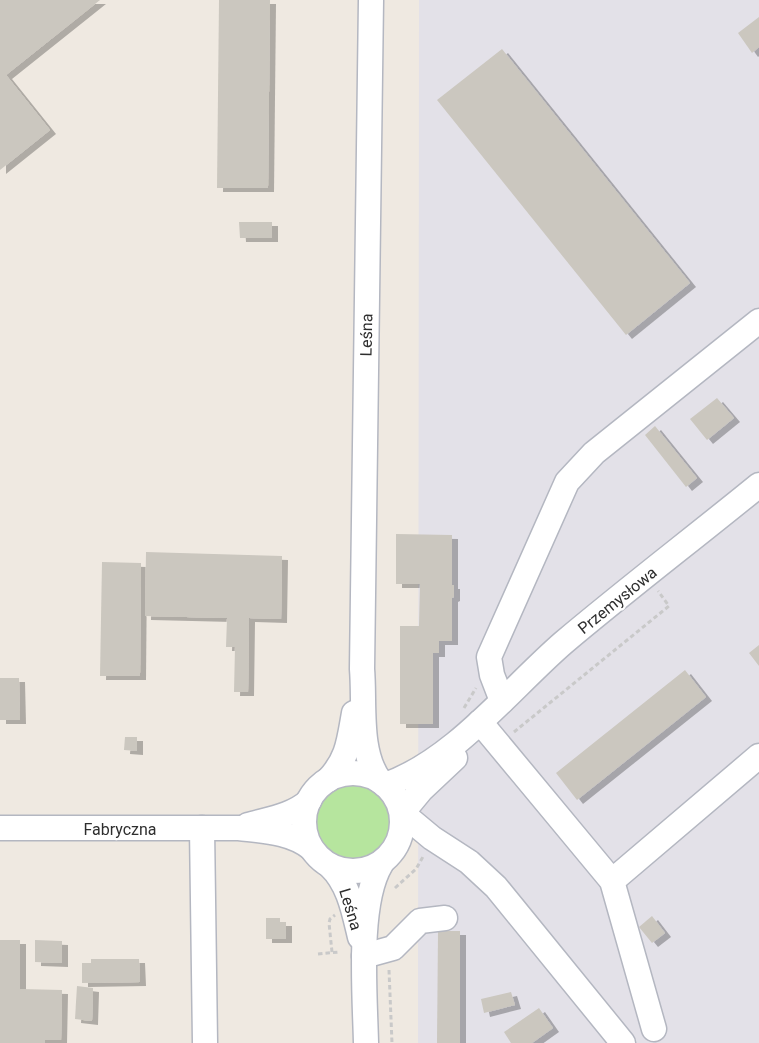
<svg xmlns="http://www.w3.org/2000/svg" width="759" height="1043" font-family="Roboto,sans-serif">
<style>
.industrial{fill:#e3e1e8}
.green{fill:#b6e59e}
.building{fill:#cbc7bf;filter:url(#shadow)}
.lines{fill:none;stroke-linecap:round;stroke-linejoin:round}
.minor-casing{stroke:#b4b7c1;stroke-width:27}
.path{stroke:#c9c9c9;stroke-width:3;stroke-dasharray:4.5 3;stroke-linecap:butt}
.minor{stroke:#fff;stroke-width:24}
.labels{text-anchor:middle;stroke-width:4.5;stroke-linejoin:round;paint-order:stroke}
.street-label{font-size:16px;fill:#2e2e2e;stroke:#fff}
</style>
<defs>
<filter id="shadow"><feDropShadow dx="6" dy="4" stdDeviation="0" flood-color="#0004"/></filter>
</defs>
<rect width="100%" height="100%" fill="#efe9e1"/>
<polygon class="industrial" points="419,0 759,0 759,1043 418,1043"/>
<circle class="green" cx="352" cy="823" r="38"/>
<g class="building">
<polygon points="0,0 100,0 6,75 50,130 0,170"/>
<polygon points="219,0 270,0 268,188 217,188"/>
<polygon points="759,17 759,47 752,53 738,33"/>
<polygon points="502,49 690,283 626,335 437,100"/>
<polygon points="239,222 272,222 272,238 240,238"/>
<polygon points="717,398 734,418 707,440 690,419"/>
<polygon points="655,426 697,478 686,487 645,435"/>
<polygon points="396,534 452,535 452,585 454,585 454,597 452,598 452,641 439,641 439,653 433,653 433,724 400,724 400,626 419,626 420,584 396,584"/>
<polygon points="146,552 282,556 281,619 249,618 248,692 234,692 235,647 226,647 227,618 145,616"/>
<polygon points="102,562 141,563 140,676 100,676"/>
<polygon points="759,645 759,666 749,653"/>
<polygon points="685,670 706,697 577,800 556,773"/>
<polygon points="0,678 19,678 20,720 0,720"/>
<polygon points="125,737 137,737 137,751 124,750"/>
<polygon points="652,916 665,933 652,943 639,927"/>
<polygon points="266,918 280,918 280,922 286,922 286,939 266,939"/>
<polygon points="438,931 460,931 460,1043 437,1043"/>
<polygon points="0,940 20,940 20,989 62,990 61,1040 45,1040 45,1043 0,1043"/>
<polygon points="35,940 62,941 62,963 35,962"/>
<polygon points="91,959 139,959 140,982 82,983 82,963 91,963"/>
<polygon points="77,986 93,988 92,1021 75,1019"/>
<polygon points="511,992 515,1005 484,1013 481,999"/>
<polygon points="539,1008 553,1028 532,1043 511,1043 504,1032"/>
</g>
<g class="lines">
<defs>
<g id="minor">
<path d="M371,0L362,669C365,704 358,752 380,781"/>
<polyline points="502,701 492,675 489,657 567,482 594,453 759,321"/>
<polyline points="480,722 612,881 654,1029"/>
<polyline points="455,758 421,790 402,813 432,838 469,862 496,887 623,1043"/>
<circle cx="353" cy="822" r="49"/>
<path d="M328,780C348,759 349,741 354,713"/>
<path d="M385,785C453,762 510,689 563,643C627,589 694,538 759,485"/>
<path d="M248,825C269,819 292,816 309,801"/>
<path d="M0,828H239C264,831 291,832 311,848"/>
<polyline points="202,828 205,1043"/>
<path d="M330,866C349,884 354,912 360,937"/>
<polyline points="612,881 759,756"/>
<polyline points="364,956 393,948 420,921 445,918"/>
<path d="M366,1043C365,995 357,904 381,864"/>
</g>
</defs>
<use href="#minor" class="minor-casing"/>
<g class="path">
<polyline points="464,708 476,688"/>
<polyline points="514,732 669,606 658,591"/>
<polyline points="395,888 416,869 424,855"/>
<polyline points="332,952 329,923 330,919 335,915"/>
<polyline points="318,954 339,952"/>
<polyline points="389,970 392,1043"/>
</g>
<use href="#minor" class="minor"/>
</g>
<g class="labels">
<g class="street-label">
<text transform="translate(366 335) rotate(-89)" y="6">Leśna</text>
<text transform="translate(617 600) rotate(-39)" y="6">Przemysłowa</text>
<text x="120" y="835">Fabryczna</text>
<text transform="translate(351 909) rotate(73)" y="6">Leśna</text>
</g>
</g>
</svg>
